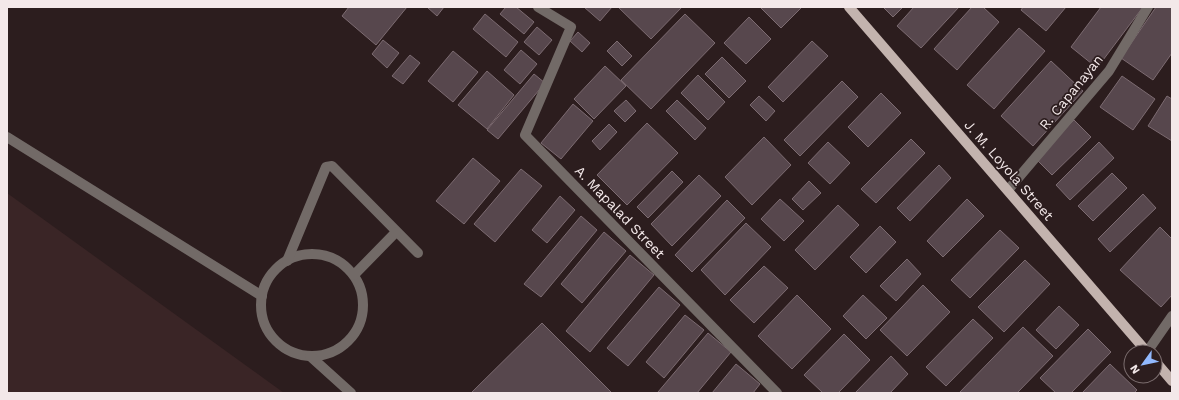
<svg xmlns="http://www.w3.org/2000/svg" width="1179" height="400" font-family="'Work Sans',sans-serif">
<style>
.built{fill:#3a2526}
.building{fill:#57474d;stroke:#7c6b71}
.lines{fill:none;stroke-linecap:round;stroke-linejoin:round}
.minor{stroke:#726a67;stroke-width:10}
.major{stroke:#c3b3ae;stroke-width:10}
.labels{text-anchor:middle;stroke-width:3.5;stroke-linejoin:round;paint-order:stroke}
.street-label{font-size:14px;fill:#f3e8e9;stroke:#2c1d1e}
</style>
<rect width="100%" height="100%" fill="#2c1d1e"/>
<polygon class="built" points="7,193 284,393 7,393"/>
<g class="building">
<polygon points="349,7 407,7 376,45 342,16"/>
<polygon points="427,7 444,7 437,16"/>
<polygon points="506,7 516,7 534,22 524,34 500,14"/>
<polygon points="584,7 612,7 600,21"/>
<polygon points="618,7 682,7 651,39"/>
<polygon points="760,7 802,7 781,28"/>
<polygon points="883,7 903,7 893,17"/>
<polygon points="914,7 959,7 921,48 897,26"/>
<polygon points="972,7 983,7 999,22 957,70 934,49"/>
<polygon points="1023,7 1066,7 1046,31 1021,10"/>
<polygon points="1101,7 1143,7 1097,68 1071,47"/>
<polygon points="1156,7 1172,7 1172,53 1153,80 1121,58"/>
<polygon points="485,14 518,42 506,57 473,29"/>
<polygon points="685,14 715,43 651,109 621,80"/>
<polygon points="749,17 771,39 746,64 724,43"/>
<polygon points="537,27 552,40 539,55 524,42"/>
<polygon points="1019,28 1045,51 994,109 967,85"/>
<polygon points="578,32 590,43 582,52 570,41"/>
<polygon points="383,40 399,53 387,68 372,54"/>
<polygon points="617,41 632,56 622,66 607,51"/>
<polygon points="812,41 828,56 783,102 768,87"/>
<polygon points="521,50 537,64 520,84 504,70"/>
<polygon points="453,51 478,72 453,102 428,81"/>
<polygon points="410,55 420,63 403,84 392,76"/>
<polygon points="722,57 746,81 729,98 705,74"/>
<polygon points="1051,61 1083,91 1033,146 1001,116"/>
<polygon points="605,66 626,86 594,119 574,99"/>
<polygon points="487,71 514,95 487,129 458,105"/>
<polygon points="534,74 545,83 498,139 487,130"/>
<polygon points="698,75 725,102 708,120 681,93"/>
<polygon points="1122,76 1155,99 1133,130 1100,107"/>
<polygon points="842,81 858,97 800,156 784,140"/>
<polygon points="881,93 901,113 868,147 848,127"/>
<polygon points="759,96 775,111 766,121 750,105"/>
<polygon points="1167,96 1172,99 1172,141 1148,126"/>
<polygon points="626,100 636,111 625,122 614,111"/>
<polygon points="677,100 706,128 695,140 666,111"/>
<polygon points="573,104 593,121 561,159 541,143"/>
<polygon points="1074,120 1091,137 1052,175 1035,158"/>
<polygon points="647,123 678,153 627,205 597,175"/>
<polygon points="609,124 617,132 600,150 592,141"/>
<polygon points="764,137 791,165 752,205 725,177"/>
<polygon points="911,139 925,153 876,203 861,189"/>
<polygon points="828,142 850,163 830,184 808,163"/>
<polygon points="1099,142 1114,158 1070,200 1056,185"/>
<polygon points="473,158 500,181 464,224 436,201"/>
<polygon points="939,165 951,178 910,221 897,208"/>
<polygon points="521,169 542,186 495,242 474,224"/>
<polygon points="672,171 683,182 648,218 637,207"/>
<polygon points="1112,173 1127,188 1093,221 1078,206"/>
<polygon points="699,175 721,196 672,246 651,224"/>
<polygon points="809,181 821,193 803,210 792,199"/>
<polygon points="1143,194 1156,208 1110,252 1098,239"/>
<polygon points="560,196 575,210 547,243 532,230"/>
<polygon points="780,199 804,221 784,241 761,219"/>
<polygon points="967,199 984,216 943,257 927,241"/>
<polygon points="727,200 745,218 692,272 675,255"/>
<polygon points="838,205 859,225 815,270 795,250"/>
<polygon points="581,216 597,230 541,297 524,284"/>
<polygon points="746,223 771,247 725,295 701,270"/>
<polygon points="880,226 896,242 866,273 850,257"/>
<polygon points="1160,227 1172,239 1172,295 1161,307 1120,270"/>
<polygon points="1000,230 1019,248 970,298 951,280"/>
<polygon points="604,232 626,251 582,303 561,284"/>
<polygon points="630,255 654,275 590,352 566,331"/>
<polygon points="907,259 921,274 896,301 880,286"/>
<polygon points="1025,260 1050,284 1004,332 978,307"/>
<polygon points="764,266 788,288 754,323 730,300"/>
<polygon points="923,285 950,312 907,356 880,330"/>
<polygon points="659,287 680,305 628,366 607,348"/>
<polygon points="797,295 831,329 792,369 758,336"/>
<polygon points="863,295 887,318 866,339 843,316"/>
<polygon points="1059,306 1079,325 1056,349 1036,330"/>
<polygon points="685,315 704,330 664,378 646,362"/>
<polygon points="973,319 993,338 946,386 926,367"/>
<polygon points="542,323 612,393 471,393"/>
<polygon points="1023,327 1053,356 1017,393 959,393"/>
<polygon points="1088,329 1111,352 1071,393 1056,393 1040,378"/>
<polygon points="708,333 731,352 697,393 659,393 658,392"/>
<polygon points="844,334 870,360 838,393 823,393 804,375"/>
<polygon points="891,356 908,374 890,393 855,393"/>
<polygon points="736,364 760,384 753,393 712,393"/>
<polygon points="1110,364 1137,390 1134,393 1082,393"/>
</g>
<g class="lines">
<g class="minor">
<polyline points="538,7 571,27 525,135 777,393"/>
<polyline points="7,137 262,296"/>
<polyline points="1008,190 1109,71 1148,7"/>
<circle cx="312" cy="305" r="51"/>
<polyline points="287,261 326,167 332,166 418,253"/>
<polyline points="354,275 396,232"/>
<polyline points="1147,352 1172,316"/>
<polyline points="310,356 351,393"/>
</g>
<g class="major">
<polyline points="849,7 1147,352"/>
<polyline points="1155,361 1172,381"/>
</g>
</g>
<g class="labels">
<g class="street-label">
<text transform="translate(1071 92) rotate(-51)" y="5">R. Capanayan</text>
<text transform="translate(1009 170) rotate(49)" y="5">J. M. Loyola Street</text>
<text transform="translate(620 212) rotate(46)" y="5">A. Mapalad Street</text>
</g>
</g>
<rect width="1179" height="400" fill="none" stroke="#f3e8e9" stroke-width="16"/>
<g transform="translate(1143 364) rotate(237)"><circle r="19" fill="#2c1d1e" stroke="#7c6e6f"/>
<path d="M0-3L7 15L0 10L-7 15Z" fill="#91b8fd"/>
<text y="-6" font-size="11" font-weight="bold" text-anchor="middle" fill="#f3e8e9">N</text>
</g>
</svg>
